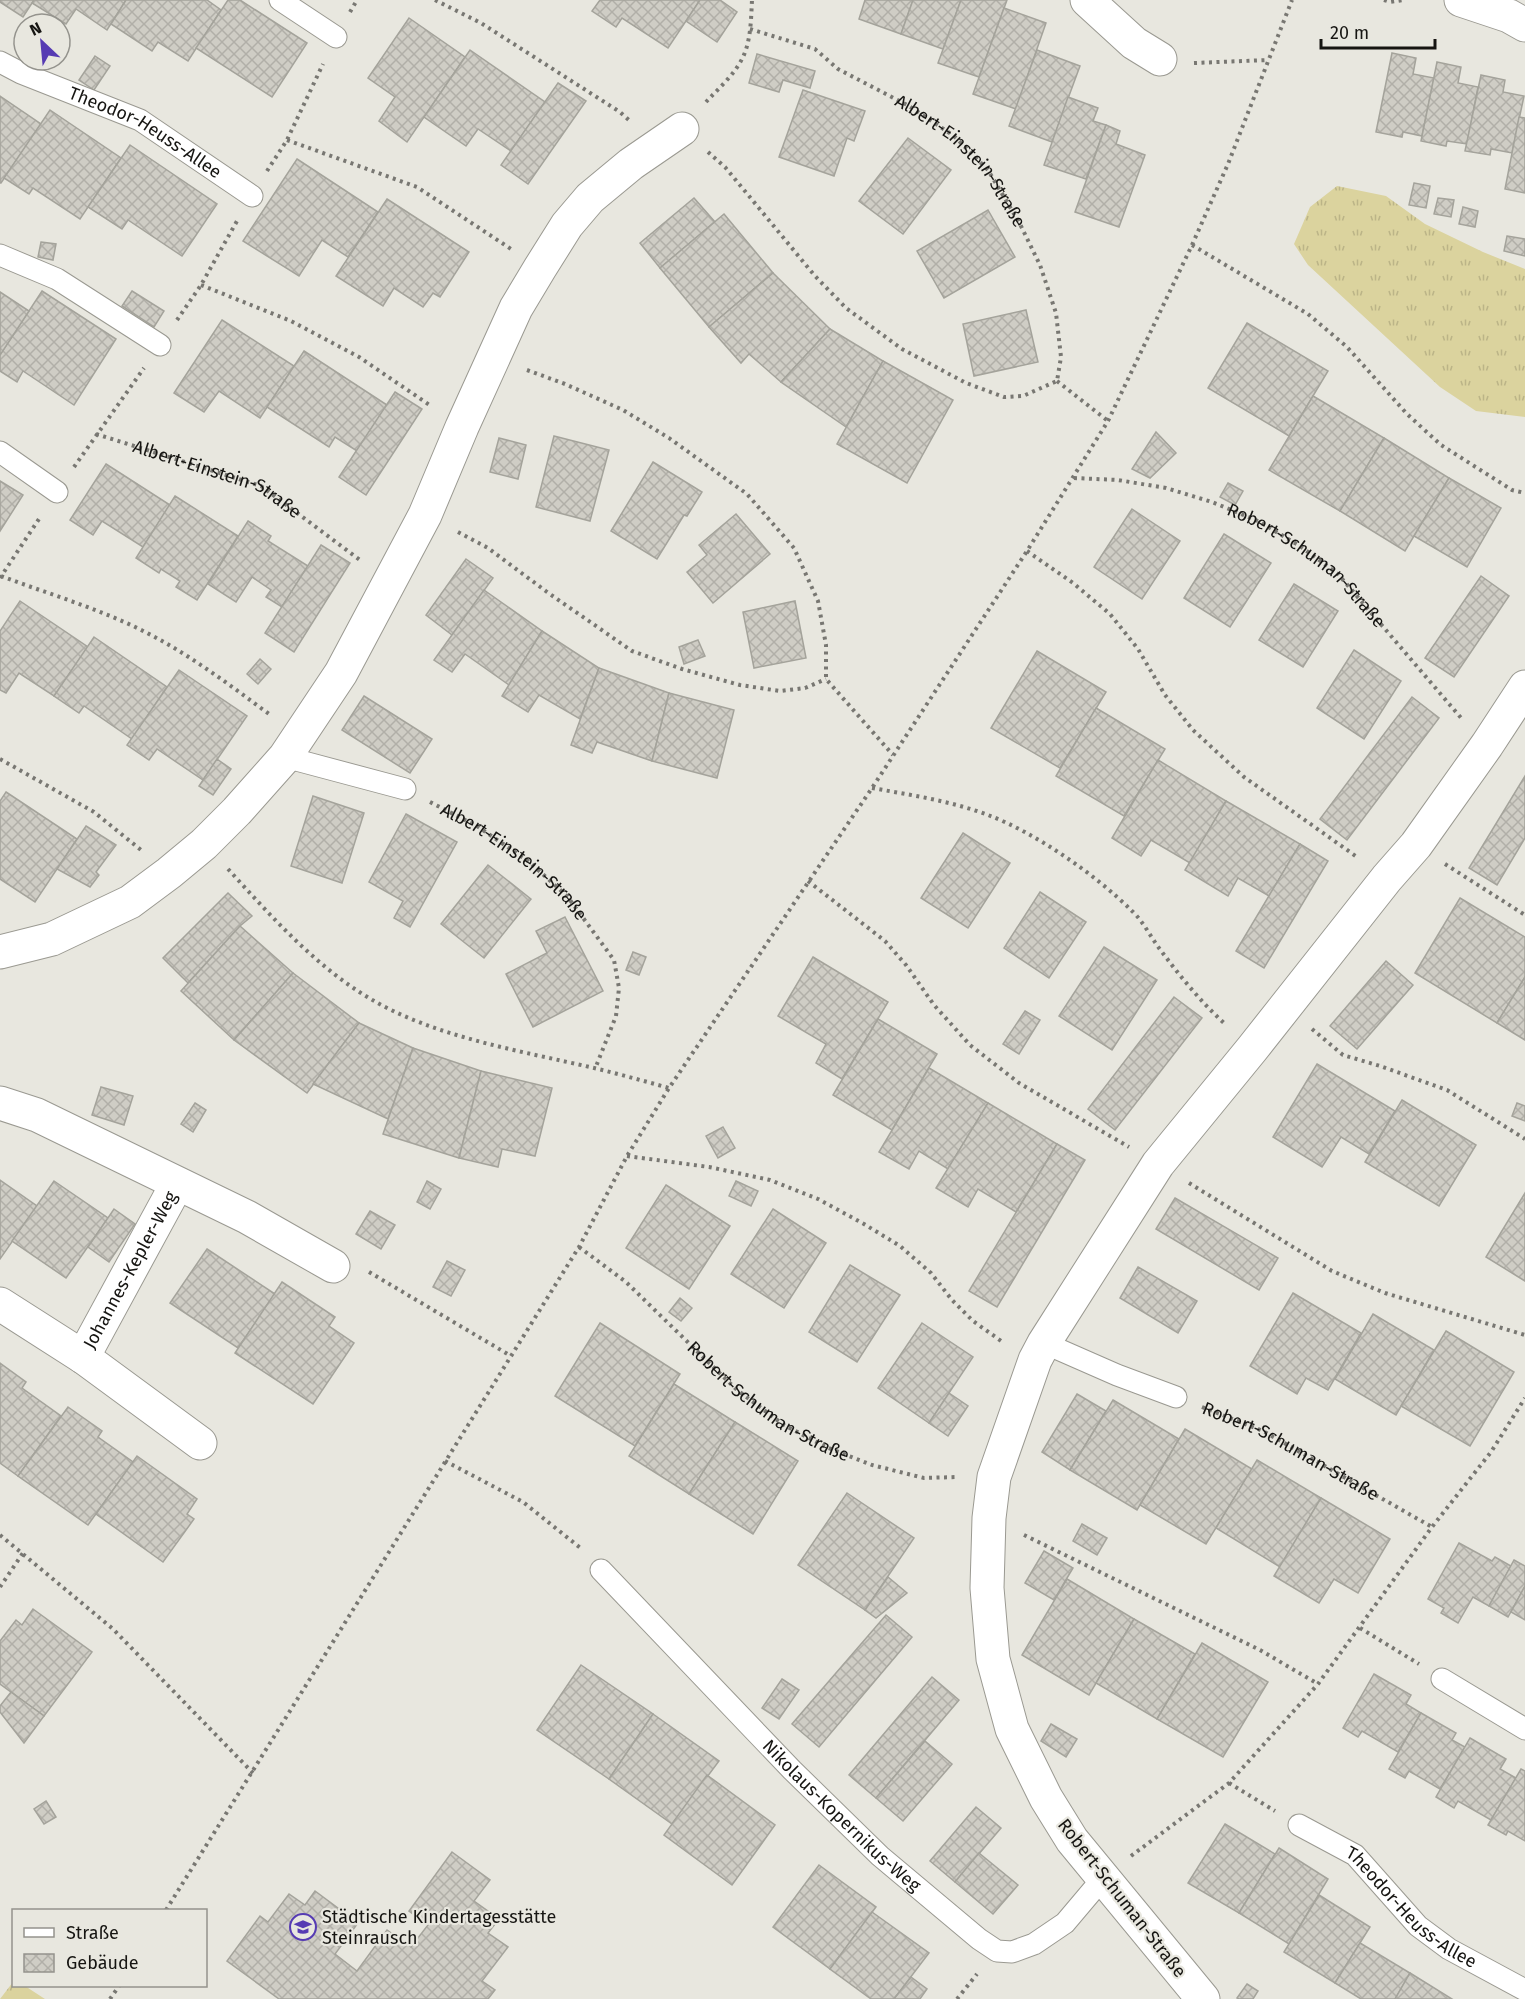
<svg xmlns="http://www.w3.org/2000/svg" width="1525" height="1999" font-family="'Fira Sans',sans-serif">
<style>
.grass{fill:url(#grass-tufts)}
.building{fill:url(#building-cross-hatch);stroke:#a4a39b;stroke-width:1.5}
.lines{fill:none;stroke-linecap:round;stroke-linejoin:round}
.service-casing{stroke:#9a9991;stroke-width:23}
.minor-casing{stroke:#9a9991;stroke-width:35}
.path{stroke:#787772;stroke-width:4;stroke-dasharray:3 4.5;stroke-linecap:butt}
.service{stroke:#fff;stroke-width:21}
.minor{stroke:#fff;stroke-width:33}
.labels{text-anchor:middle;stroke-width:4.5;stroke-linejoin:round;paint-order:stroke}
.street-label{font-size:18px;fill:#161512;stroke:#e8e7df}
.poi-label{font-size:18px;fill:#161512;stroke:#e8e7df;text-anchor:start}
</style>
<defs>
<pattern id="grass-tufts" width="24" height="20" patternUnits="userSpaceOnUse" patternTransform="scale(1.5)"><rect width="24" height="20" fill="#dbd39e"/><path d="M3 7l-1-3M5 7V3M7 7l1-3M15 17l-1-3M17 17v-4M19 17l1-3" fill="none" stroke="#bbb487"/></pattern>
<pattern id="building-cross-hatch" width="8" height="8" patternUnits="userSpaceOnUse" patternTransform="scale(1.5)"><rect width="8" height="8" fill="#cfcdc5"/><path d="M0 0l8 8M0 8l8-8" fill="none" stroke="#b1afa8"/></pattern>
</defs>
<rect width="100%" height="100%" fill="#e8e7df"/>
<g class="grass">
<polygon points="1337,186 1386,196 1425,224 1483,252 1525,269 1525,417 1476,411 1440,387 1308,265 1294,244 1310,207"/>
<polygon points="13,1982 14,1986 25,1986 45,1999 0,1999"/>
</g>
<g class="building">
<polygon points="0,0 34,0 23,17 0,2"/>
<polygon points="34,0 126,0 107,30 76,9 66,24 32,3"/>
<polygon points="126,0 207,0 221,10 188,61 158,42 152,51 111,24"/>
<polygon points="228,0 240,0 307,43 272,97 196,48"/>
<polygon points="600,0 700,0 668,48 622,18 616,27 592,11"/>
<polygon points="700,0 720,0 737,12 717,42 686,21"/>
<polygon points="865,0 913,0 901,34 859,19"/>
<polygon points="913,0 961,0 943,49 901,34"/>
<polygon points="961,0 1007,0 979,77 938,63"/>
<polygon points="1004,8 1046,23 1016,109 973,94"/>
<polygon points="409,18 465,57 407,142 379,121 395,97 368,78"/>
<polygon points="470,50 545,102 511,151 478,129 466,146 424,117"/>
<polygon points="1037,50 1080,66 1052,142 1009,126"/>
<polygon points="1392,53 1416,58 1413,74 1434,78 1422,136 1403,132 1402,137 1376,132"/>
<polygon points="757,54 815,71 810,88 783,80 779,92 749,83"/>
<polygon points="95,56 110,66 94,90 79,80"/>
<polygon points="1437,62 1461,67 1458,83 1478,87 1467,144 1447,141 1446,146 1421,141"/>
<polygon points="1481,75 1505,80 1503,92 1524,96 1512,153 1491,149 1490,155 1465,151"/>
<polygon points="558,83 586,101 528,184 501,165"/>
<polygon points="803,90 865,111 854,141 847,138 834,176 779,157"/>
<polygon points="0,96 41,124 1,183 0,183"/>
<polygon points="1068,97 1098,108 1093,121 1106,125 1086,179 1044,165"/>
<polygon points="50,110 121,158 80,219 33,188 29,194 4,178"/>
<polygon points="1519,117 1525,118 1525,193 1505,189"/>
<polygon points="1106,125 1120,131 1116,144 1145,155 1119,227 1075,212"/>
<polygon points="908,138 951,170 903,234 859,201"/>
<polygon points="130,145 217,204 182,256 128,220 122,229 88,207"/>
<polygon points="297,159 378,212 348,257 322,240 299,276 243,241"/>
<polygon points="1414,183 1430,186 1426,208 1409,205"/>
<polygon points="694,198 715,222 660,268 640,243"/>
<polygon points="1438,198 1454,200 1451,217 1434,214"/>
<polygon points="387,199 469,252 440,297 433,293 423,307 394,288 383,306 336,276"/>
<polygon points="1463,207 1478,211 1475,227 1459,224"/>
<polygon points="988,210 1015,257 944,298 917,251"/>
<polygon points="724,214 773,273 709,327 660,268"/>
<polygon points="1507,236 1525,239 1525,256 1504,251"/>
<polygon points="41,242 56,244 53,260 38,257"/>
<polygon points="773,273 830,329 781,382 749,354 741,363 709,327"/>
<polygon points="42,291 116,339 74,405 23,371 17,382 0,371 0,355"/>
<polygon points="132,291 164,311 154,327 122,306"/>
<polygon points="0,292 29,311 0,355"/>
<polygon points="1026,310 1038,362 974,376 963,324"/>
<polygon points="222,320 294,366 260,418 219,391 204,412 174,393"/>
<polygon points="1247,323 1328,371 1289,436 1208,388"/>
<polygon points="830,329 883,361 846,427 781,382"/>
<polygon points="304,351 387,405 357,451 335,437 329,447 267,407"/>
<polygon points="883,361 953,400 907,483 837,444"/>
<polygon points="395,392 422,409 366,495 339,477"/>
<polygon points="1313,396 1384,438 1340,511 1269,470"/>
<polygon points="1156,432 1176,453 1150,478 1132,469"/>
<polygon points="554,436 609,450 590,521 536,507"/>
<polygon points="499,438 526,445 518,479 490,472"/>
<polygon points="1384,438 1449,478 1405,551 1340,511"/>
<polygon points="653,462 702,492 687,516 684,515 657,559 611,531"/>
<polygon points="106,464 170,505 143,547 102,521 93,535 70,520"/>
<polygon points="1449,478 1501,508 1467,567 1414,536"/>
<polygon points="0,481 23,495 0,531"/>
<polygon points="1228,483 1243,491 1235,505 1220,497"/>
<polygon points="175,496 238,536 197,600 176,587 180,581 161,569 159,573 136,558"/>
<polygon points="1132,509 1180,541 1142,599 1094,567"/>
<polygon points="736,514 770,554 713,603 687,572 707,555 699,545"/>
<polygon points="248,521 271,536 268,541 308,566 282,607 266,597 271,590 252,577 236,602 208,584"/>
<polygon points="1224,534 1271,563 1230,627 1184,598"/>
<polygon points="321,545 350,563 294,652 265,633"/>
<polygon points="466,559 493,578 452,635 426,615"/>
<polygon points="1481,576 1509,596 1454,677 1425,658"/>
<polygon points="1294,584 1338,611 1303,667 1259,640"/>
<polygon points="484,590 542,631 509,685 465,654 452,672 434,660"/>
<polygon points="20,601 88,647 54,696 19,673 6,693 0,690 0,631"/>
<polygon points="795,601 806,658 754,668 743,612"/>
<polygon points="542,631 599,668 580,719 539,695 528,712 502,696"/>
<polygon points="94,637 167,687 132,739 84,706 79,713 54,696"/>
<polygon points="698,640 705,656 684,664 679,647"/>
<polygon points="1354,650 1401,681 1364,739 1317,708"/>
<polygon points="1037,651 1106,692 1060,768 991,728"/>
<polygon points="260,659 271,669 258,684 247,674"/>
<polygon points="599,668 669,693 652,761 597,742 592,753 571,745"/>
<polygon points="179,670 247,716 203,780 157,749 149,760 127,745"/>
<polygon points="669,693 734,710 717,778 652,761"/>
<polygon points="364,696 432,739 410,773 342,730"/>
<polygon points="1412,697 1439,718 1347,840 1320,819"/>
<polygon points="1096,708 1165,749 1124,816 1056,776"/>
<polygon points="217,759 231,769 213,795 199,786"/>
<polygon points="1158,760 1226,801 1190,863 1151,840 1141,856 1112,838"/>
<polygon points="1525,776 1525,838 1497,885 1469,868"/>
<polygon points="6,792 77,839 35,902 0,879 0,801"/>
<polygon points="313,796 364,813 342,883 291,866"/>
<polygon points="1226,801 1300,844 1269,896 1238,878 1228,896 1185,870"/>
<polygon points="406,814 457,842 410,927 394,918 403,901 369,882"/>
<polygon points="86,826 116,845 96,872 99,875 90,887 57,869"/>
<polygon points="963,833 1010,863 968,928 921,898"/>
<polygon points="1300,844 1328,861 1264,968 1236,951"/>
<polygon points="488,865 531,899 484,958 441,924"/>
<polygon points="1040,892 1086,922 1049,978 1004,948"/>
<polygon points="228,893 252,916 240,926 188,983 163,958"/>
<polygon points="1460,898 1525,937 1525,977 1497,1023 1415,973"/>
<polygon points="565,917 603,991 533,1027 506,974 547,953 536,931"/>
<polygon points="240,926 293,973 234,1040 181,991"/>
<polygon points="1104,947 1157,980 1112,1050 1059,1016"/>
<polygon points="633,952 646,957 639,975 626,970"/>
<polygon points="813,957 888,1002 842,1079 816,1063 826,1044 778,1016"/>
<polygon points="1386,961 1413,985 1357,1049 1330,1026"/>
<polygon points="293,973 359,1023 307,1093 234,1040"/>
<polygon points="1525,977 1525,1040 1497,1023"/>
<polygon points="1174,997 1202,1018 1115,1130 1088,1109"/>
<polygon points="1025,1011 1040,1020 1019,1054 1003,1044"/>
<polygon points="878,1019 937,1054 892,1130 833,1095"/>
<polygon points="359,1023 413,1048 388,1119 313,1084"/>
<polygon points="413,1048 481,1071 459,1158 383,1134"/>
<polygon points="1317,1064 1395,1111 1369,1154 1341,1137 1322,1167 1273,1137"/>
<polygon points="929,1068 988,1103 948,1169 919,1151 909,1169 879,1152"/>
<polygon points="481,1071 552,1088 535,1156 502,1149 498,1167 459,1158"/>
<polygon points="101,1087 133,1096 124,1125 92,1115"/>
<polygon points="1402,1100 1476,1145 1439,1206 1365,1162"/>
<polygon points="195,1103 206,1110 193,1132 181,1124"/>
<polygon points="988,1103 1057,1144 1016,1212 978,1189 968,1207 936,1188"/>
<polygon points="1517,1103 1525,1106 1525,1121 1512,1116"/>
<polygon points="723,1127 735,1148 718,1158 706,1136"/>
<polygon points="1057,1144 1085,1160 997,1307 969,1291"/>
<polygon points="0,1180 37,1206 0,1259"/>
<polygon points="54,1181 108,1218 66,1278 12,1241"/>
<polygon points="427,1181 441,1189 430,1209 417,1202"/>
<polygon points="736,1181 758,1191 751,1206 729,1196"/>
<polygon points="666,1185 730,1226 689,1289 626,1248"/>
<polygon points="1525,1193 1525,1281 1486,1257"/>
<polygon points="1175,1198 1278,1258 1259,1290 1156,1229"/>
<polygon points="114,1209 135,1224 109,1262 88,1247"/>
<polygon points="773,1209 826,1243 784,1308 731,1274"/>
<polygon points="370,1211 395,1225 381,1249 356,1234"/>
<polygon points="207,1249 275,1294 238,1348 170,1303"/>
<polygon points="447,1261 465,1270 451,1296 433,1287"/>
<polygon points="850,1265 900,1295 857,1362 809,1332"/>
<polygon points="1138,1267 1197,1301 1178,1333 1120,1298"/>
<polygon points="282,1282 335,1317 329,1326 354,1343 313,1404 235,1353"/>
<polygon points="1293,1293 1361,1333 1328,1390 1306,1378 1297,1394 1250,1366"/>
<polygon points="680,1298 692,1308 681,1321 669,1312"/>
<polygon points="1373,1314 1434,1350 1396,1415 1335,1379"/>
<polygon points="600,1323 680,1374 635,1446 555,1396"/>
<polygon points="922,1323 973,1357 929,1423 878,1388"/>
<polygon points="1446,1331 1514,1372 1470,1446 1401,1406"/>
<polygon points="0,1363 26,1382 22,1388 61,1416 18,1476 0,1463"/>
<polygon points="674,1384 735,1422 689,1494 629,1456"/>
<polygon points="949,1393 968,1406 948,1436 929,1423"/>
<polygon points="1077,1394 1106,1411 1070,1470 1042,1452"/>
<polygon points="1113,1400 1179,1439 1137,1510 1070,1470"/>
<polygon points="68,1407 102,1431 98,1437 133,1462 88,1525 18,1476"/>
<polygon points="735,1422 798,1461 753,1534 689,1494"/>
<polygon points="1185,1429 1252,1469 1206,1544 1140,1505"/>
<polygon points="137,1456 197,1499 187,1514 194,1519 163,1562 96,1514"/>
<polygon points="1257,1460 1321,1498 1280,1567 1216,1528"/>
<polygon points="847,1493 914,1538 865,1610 798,1565"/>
<polygon points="1321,1498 1390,1539 1358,1593 1334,1579 1319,1603 1274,1576"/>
<polygon points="1082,1524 1107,1538 1097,1555 1073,1541"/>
<polygon points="1459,1543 1492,1561 1495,1557 1511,1566 1489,1606 1473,1597 1458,1623 1441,1613 1444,1608 1428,1599"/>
<polygon points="1044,1551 1073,1568 1054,1600 1025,1583"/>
<polygon points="1514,1560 1525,1566 1525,1586 1508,1617 1489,1606"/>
<polygon points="888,1577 907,1593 876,1618 865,1610"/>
<polygon points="1067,1579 1134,1619 1089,1695 1022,1655"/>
<polygon points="1525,1586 1525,1620 1511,1612"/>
<polygon points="33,1609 92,1652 44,1716 0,1684 0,1641 16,1620 22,1625"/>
<polygon points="886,1615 912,1637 819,1747 792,1724"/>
<polygon points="1134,1619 1195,1654 1157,1719 1096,1683"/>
<polygon points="1202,1643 1268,1682 1223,1757 1157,1719"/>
<polygon points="581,1665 653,1714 609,1779 537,1730"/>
<polygon points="1374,1674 1411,1695 1406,1704 1421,1713 1398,1752 1362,1731 1358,1737 1343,1728"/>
<polygon points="932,1677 959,1700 876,1798 849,1775"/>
<polygon points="782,1679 799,1690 779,1719 762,1708"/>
<polygon points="11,1692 44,1716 24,1743 0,1712 0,1706"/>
<polygon points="1421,1713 1456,1733 1452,1740 1465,1747 1440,1789 1409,1771 1405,1778 1389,1769"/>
<polygon points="653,1714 719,1761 672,1824 609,1779"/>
<polygon points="1051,1724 1077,1739 1066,1757 1041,1741"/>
<polygon points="1470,1738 1506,1759 1500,1769 1516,1778 1491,1820 1458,1801 1454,1808 1436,1797"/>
<polygon points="925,1741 952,1764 903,1821 876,1798"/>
<polygon points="1521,1769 1525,1771 1525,1841 1508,1831 1506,1835 1488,1825"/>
<polygon points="707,1775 775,1825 732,1885 664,1835"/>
<polygon points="46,1801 56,1817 44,1824 34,1809"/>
<polygon points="976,1807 1001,1828 955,1882 930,1861"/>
<polygon points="1225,1824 1275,1854 1239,1913 1188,1883"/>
<polygon points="1279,1848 1328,1879 1289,1944 1239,1913"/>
<polygon points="452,1852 490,1880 474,1901 499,1919 488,1933 508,1947 482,1981 495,1990 488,1999 279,1999 227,1961 260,1916 268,1922 289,1894 305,1905 315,1891 358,1923 335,1954 357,1971 387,1930 411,1947 428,1925 409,1911"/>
<polygon points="979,1853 1018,1885 993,1914 955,1882"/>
<polygon points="819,1865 876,1907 830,1969 773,1927"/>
<polygon points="1319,1895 1370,1927 1335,1983 1284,1952"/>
<polygon points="872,1912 929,1953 894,1999 871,1999 830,1969"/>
<polygon points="1360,1943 1410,1973 1395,1999 1361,1999 1335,1983"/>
<polygon points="1410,1973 1452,1999 1395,1999"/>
<polygon points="911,1977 927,1989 920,1999 894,1999"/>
<polygon points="1247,1984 1258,1991 1253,1999 1239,1999 1237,1998"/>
</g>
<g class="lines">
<defs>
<g id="service">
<polyline points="280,0 336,37"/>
<path id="s7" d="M0,62L21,73L140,120L252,196"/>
<polyline points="0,255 57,279 160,345"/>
<polyline points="0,452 57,492"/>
<polyline points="285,757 405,789"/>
<polyline points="1044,1343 1117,1375 1176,1397"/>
<path id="s8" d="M601,1570L792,1770L880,1856L979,1939L997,1951L1012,1952L1034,1944L1065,1923L1103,1878"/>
<polyline points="1442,1679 1525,1729"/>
<path id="s9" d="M1299,1825L1355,1855L1418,1926L1449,1949L1525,1990"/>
</g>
<g id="minor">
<polyline points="1087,0 1134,43 1160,59"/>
<polyline points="1461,0 1509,16 1525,25"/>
<polyline points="0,952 52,939 130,902 169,873 204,844 237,811 285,757 341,673 425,515 462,427 516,308 540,268 567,225 590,198 631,164 682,129"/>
<polyline points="0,1103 37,1115 247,1217 333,1266"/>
<polyline points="0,1304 83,1357 200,1443"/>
<path id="s10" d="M83,1357L177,1184"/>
<polyline points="1203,1999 1072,1840 1046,1798 1012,1729 993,1659 987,1588 989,1518 994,1477 1035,1360 1044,1343 1158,1164 1252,1049 1387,878 1416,845 1487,745 1525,687"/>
</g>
</defs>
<use href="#service" class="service-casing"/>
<use href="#minor" class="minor-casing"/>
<g class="path">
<polyline points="435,0 481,23 620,112 630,121"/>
<polyline points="1384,0 1390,2 1403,0"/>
<polyline points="350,12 357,0"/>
<path id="s1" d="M750,29L815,49L838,69L909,106L954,136L988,170L1020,224L1040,265L1056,313L1061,357L1057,381"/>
<polyline points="1194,63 1268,60"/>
<path d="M706,102C719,88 735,74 743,57C751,40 751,19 752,0"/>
<polyline points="287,140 417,187 511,249"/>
<polyline points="708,152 725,167 815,276 846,308 902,349 966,383 1004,397 1023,396 1057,381"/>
<polyline points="267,171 287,140 323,64"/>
<polyline points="1192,245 1308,314 1347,347 1407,414 1441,445 1512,490 1525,493"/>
<polyline points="201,285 291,321 359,357 431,406"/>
<polyline points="177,320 201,285 237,221"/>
<polyline points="527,370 565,384 623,410 669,438 747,494 794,548 818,601 826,645 826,679 893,755"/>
<polyline points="1057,381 1108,421"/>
<path id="s2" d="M96,434L261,486L360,560"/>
<polyline points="74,467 144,368"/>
<path id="s3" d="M1074,478L1118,480L1166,488L1212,502L1258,521L1300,546L1338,574L1462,719"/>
<polyline points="458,532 488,548 547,592 632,651 682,669 740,685 780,691 805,688 826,679"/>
<polyline points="1027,551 1073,583 1110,614 1138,649 1165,695 1193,730 1244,777 1357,857"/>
<path d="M1,576C51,595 104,610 151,635C193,657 231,686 269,714"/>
<polyline points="0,578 41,516"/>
<polyline points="0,759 94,812 141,850"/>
<path d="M872,788C911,795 951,801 988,815C1036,833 1096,875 1132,911C1143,921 1150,936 1159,948C1179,975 1200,1001 1225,1024"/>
<path id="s4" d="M430,802L477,826L528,861L567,896L614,960L619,988L616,1016L595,1069"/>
<polyline points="1445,864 1525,915"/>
<path d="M228,869C271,916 314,965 369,998C434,1037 521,1051 594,1068C619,1074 644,1081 669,1088"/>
<polyline points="808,881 885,941 906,965 934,1005 970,1045 1019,1083 1129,1147"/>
<polyline points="1312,1029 1343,1055 1380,1066 1447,1090 1525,1139"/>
<polyline points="627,1156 709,1167 770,1180 818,1199 864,1224 900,1246 931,1273 952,1300 973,1321 1004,1343"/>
<polyline points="1189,1183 1332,1271 1385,1293 1525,1335"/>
<path id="s5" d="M579,1247L626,1282L737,1390L784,1425L826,1447L872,1465L924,1478L957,1477"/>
<polyline points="369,1272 511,1356"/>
<path id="s6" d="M1202,1407L1263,1431L1432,1527"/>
<polyline points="445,1461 523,1502 583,1550"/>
<polyline points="0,1535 113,1629 253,1773"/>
<polyline points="1024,1535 1260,1650 1318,1684"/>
<polyline points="0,1587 23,1553"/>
<polyline points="1360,1628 1419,1664"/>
<polyline points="1229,1783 1275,1811"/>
<polyline points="1131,1856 1229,1783 1318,1684 1432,1527 1491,1452 1525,1398"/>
<polyline points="166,1910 579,1247 627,1156 669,1088 872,788 1027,551 1108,421 1192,245 1228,164 1292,0"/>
<polyline points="110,1999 119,1986"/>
<polyline points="957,1999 977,1974"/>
</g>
<use href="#service" class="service"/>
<use href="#minor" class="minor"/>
</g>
<defs>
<symbol id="school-ring" viewBox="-11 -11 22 22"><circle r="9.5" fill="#e8e7df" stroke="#563bb3" stroke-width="1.5"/><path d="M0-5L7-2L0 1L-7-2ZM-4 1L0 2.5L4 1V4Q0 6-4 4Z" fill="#563bb3"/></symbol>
</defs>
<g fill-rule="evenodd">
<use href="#school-ring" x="288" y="1912" width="30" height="30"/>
</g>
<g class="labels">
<g class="street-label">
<text dy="6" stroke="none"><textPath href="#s7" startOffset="162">Theodor-Heuss-Allee</textPath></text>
<text dy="6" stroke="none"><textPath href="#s1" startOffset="255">Albert-Einstein-Straße</textPath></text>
<text dy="6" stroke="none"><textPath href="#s2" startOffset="130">Albert-Einstein-Straße</textPath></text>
<text dy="6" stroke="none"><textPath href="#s3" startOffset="256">Robert-Schuman-Straße</textPath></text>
<text dy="6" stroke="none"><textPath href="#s4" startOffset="104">Albert-Einstein-Straße</textPath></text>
<text dy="6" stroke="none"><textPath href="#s10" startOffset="99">Johannes-Kepler-Weg</textPath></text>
<text dy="6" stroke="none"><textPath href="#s5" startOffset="246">Robert-Schuman-Straße</textPath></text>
<text dy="6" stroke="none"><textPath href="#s6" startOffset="99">Robert-Schuman-Straße</textPath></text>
<text dy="6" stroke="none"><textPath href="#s8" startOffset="344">Nikolaus-Kopernikus-Weg</textPath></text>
<text transform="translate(1122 1898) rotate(52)" y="6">Robert-Schuman-Straße</text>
<text dy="6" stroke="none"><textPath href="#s9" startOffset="141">Theodor-Heuss-Allee</textPath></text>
</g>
<g class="poi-label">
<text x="322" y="1923">Städtische Kindertagesstätte<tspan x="322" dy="21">Steinrausch</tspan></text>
</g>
</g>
<rect x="12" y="1909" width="195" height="78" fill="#e8e7df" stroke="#94938d" stroke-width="1.5"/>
<rect x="24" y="1928" width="30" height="9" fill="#ffffff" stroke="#94938d" stroke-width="1.5"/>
<text x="66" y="1939" font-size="18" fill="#161512">Straße</text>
<rect x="24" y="1954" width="30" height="18" fill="url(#building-cross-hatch)" stroke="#94938d" stroke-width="1.5"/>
<text x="66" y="1969" font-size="18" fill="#161512">Gebäude</text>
<g transform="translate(42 42) rotate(334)"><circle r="28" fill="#e8e7df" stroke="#94938d" stroke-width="1.5"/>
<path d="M0-4.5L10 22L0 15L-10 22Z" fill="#563bb3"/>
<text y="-9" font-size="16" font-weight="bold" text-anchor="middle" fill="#161512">N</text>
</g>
<path d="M1321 39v9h114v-9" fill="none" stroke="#161512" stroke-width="3"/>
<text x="1330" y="39" font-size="18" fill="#161512" stroke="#e8e7df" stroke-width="4.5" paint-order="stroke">20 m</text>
</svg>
